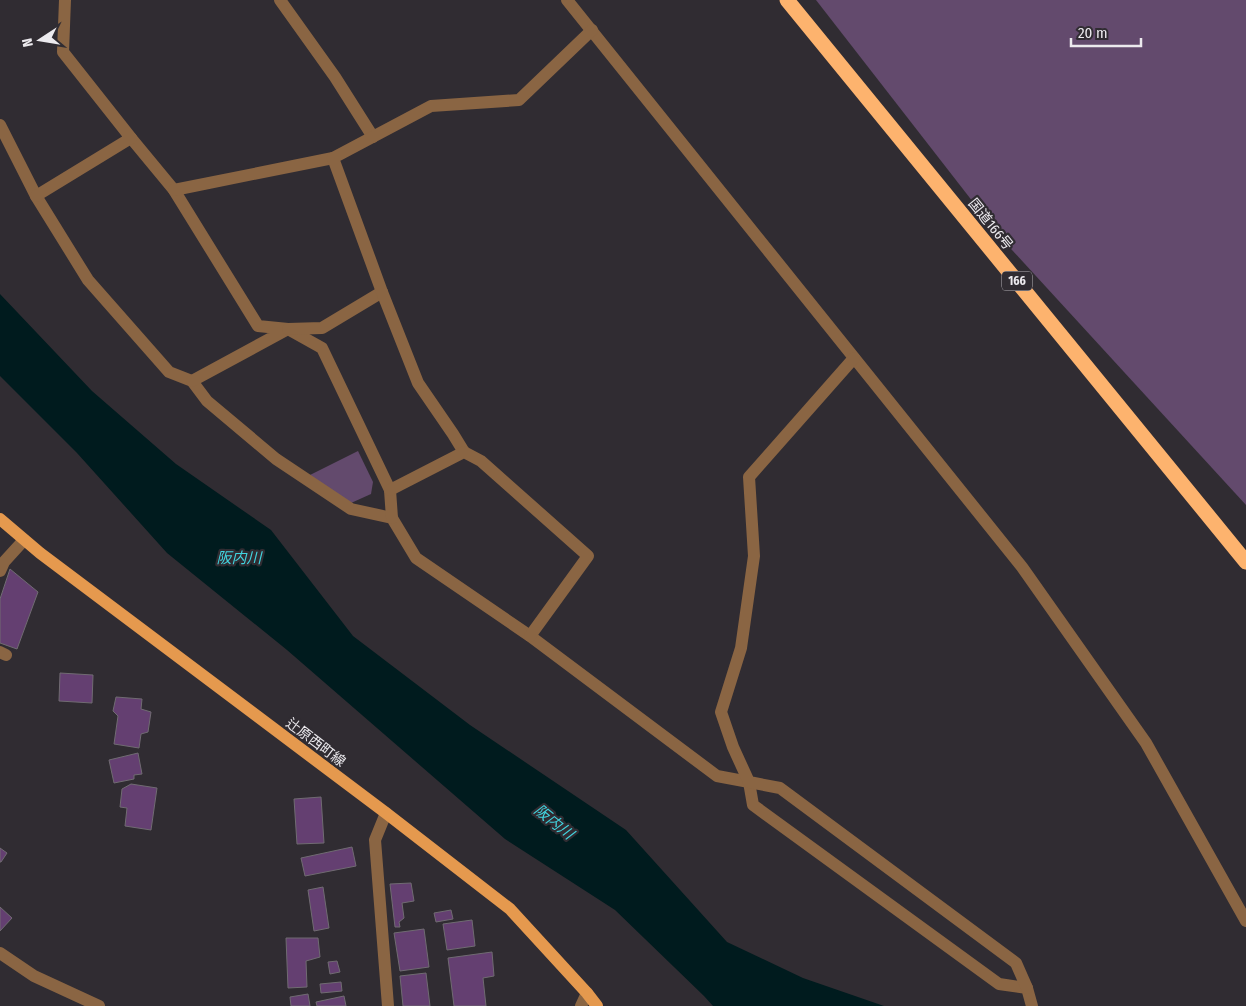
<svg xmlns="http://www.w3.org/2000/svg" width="1246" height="1006" font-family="'Fira Sans Condensed','Noto Sans JP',sans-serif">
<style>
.green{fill:#634a6d}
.water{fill:#001b1e}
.building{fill:#643f71;stroke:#706b72}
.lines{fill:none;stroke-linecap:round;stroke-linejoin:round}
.minor{stroke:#8a6543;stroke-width:12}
.major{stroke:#e5994e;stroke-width:12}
.highway{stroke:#fdb36e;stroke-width:15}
.labels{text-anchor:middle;stroke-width:4.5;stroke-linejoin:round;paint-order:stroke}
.shield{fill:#302c32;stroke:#b4b1b6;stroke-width:1}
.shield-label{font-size:12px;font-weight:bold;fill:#eceaee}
.street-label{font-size:14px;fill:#eceaee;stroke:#302c32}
.water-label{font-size:15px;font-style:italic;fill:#41d5e0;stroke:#302c32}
</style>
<rect width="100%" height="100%" fill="#302c32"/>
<g class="green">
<polygon points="816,0 1246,0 1246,505 1001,238"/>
<polygon points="358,451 373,482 371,494 351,503 308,476"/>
</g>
<polygon class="water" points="0,294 92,391 176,464 271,530 353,636 470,725 626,830 727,942 803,978 884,1006 713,1006 704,996 615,910 505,839 287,650 167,553 77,453 0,376"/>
<g class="building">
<polygon points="10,569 38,592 17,649 0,643 0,599"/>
<polygon points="60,673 93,675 92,703 59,701"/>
<polygon points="116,697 142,699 141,709 151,712 148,732 141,734 139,748 114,744 118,716 113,711"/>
<polygon points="138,753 142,774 134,775 134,779 114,783 109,760"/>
<polygon points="131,784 157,788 151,830 125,826 127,808 120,807 122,789"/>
<polygon points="321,797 324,843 297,844 294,799"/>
<polygon points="352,847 356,866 305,876 301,858"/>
<polygon points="0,848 7,853 1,862 0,862"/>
<polygon points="411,883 414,901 402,903 404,918 399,922 400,927 395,927 390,884"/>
<polygon points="323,887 329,928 314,931 308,890"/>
<polygon points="0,907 12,918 0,931"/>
<polygon points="451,910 453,919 436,922 434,913"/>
<polygon points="472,920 475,946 447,950 443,924"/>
<polygon points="424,929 429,967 400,971 394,933"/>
<polygon points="286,938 318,938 320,957 306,961 307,987 288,988"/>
<polygon points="492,952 494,976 483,978 486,1006 454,1006 448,958"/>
<polygon points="337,961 340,972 330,974 328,962"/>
<polygon points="426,973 430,1006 403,1006 400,976"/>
<polygon points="341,982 342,991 321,993 320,984"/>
<polygon points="308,994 310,1006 291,1006 290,997"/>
<polygon points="344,996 346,1006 317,1006 316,1002"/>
</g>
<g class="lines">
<g class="minor">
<polyline points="280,0 335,77 373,137"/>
<polyline points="567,0 1022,567 1146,743 1246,921"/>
<polyline points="0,125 36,196 88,280 169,372 192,381 207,401 276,459 351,509 392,518 416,558 530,636 717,776 749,782 753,805 999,984 1027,988 1032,1006"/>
<polyline points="131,138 174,190 258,326 288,329 192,381"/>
<polyline points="174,190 333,158"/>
<polyline points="36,196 131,138 63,52 65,0"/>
<polyline points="288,329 322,348 390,490 392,518"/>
<polyline points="288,329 322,328 382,292"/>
<polyline points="854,358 749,477 754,556 741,648 721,712 733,747 749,782 780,788 1016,963 1027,988"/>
<polyline points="464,452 453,434 418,383 382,292 333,158 431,106 519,100 592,30"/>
<polyline points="390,490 464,452 481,461 588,556 530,636"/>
<polyline points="0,571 4,562 24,540"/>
<polyline points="0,652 6,655"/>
<polyline points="386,813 375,840 388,1006"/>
<polyline points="0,953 34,976 99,1006"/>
<polyline points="581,1006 587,993"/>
</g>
<polyline class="major" points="0,519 40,553 386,813 510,909 587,993 597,1006"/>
<polyline class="highway" points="787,0 1246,562"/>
</g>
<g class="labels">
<rect class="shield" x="1002" y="271.5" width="30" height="19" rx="4"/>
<g class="shield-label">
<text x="1017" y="285">166</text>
</g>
<g class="street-label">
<text transform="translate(991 224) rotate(51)" y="5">国道166号</text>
<text transform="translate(316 742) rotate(37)" y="5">辻原西町線</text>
</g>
<g class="water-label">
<text x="239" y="563">阪内川</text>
<text transform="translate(554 822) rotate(39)" y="5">阪内川</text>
</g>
</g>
<g transform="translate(40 40) rotate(258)" stroke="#302c32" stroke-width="4" paint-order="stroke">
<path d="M0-4L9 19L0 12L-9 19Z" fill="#eceaee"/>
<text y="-8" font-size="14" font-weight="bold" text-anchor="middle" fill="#eceaee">N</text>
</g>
<path d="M1071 38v8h70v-8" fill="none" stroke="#eceaee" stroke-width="2.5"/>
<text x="1078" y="38" font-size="15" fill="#eceaee" stroke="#302c32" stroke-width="4" paint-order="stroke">20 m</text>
</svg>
